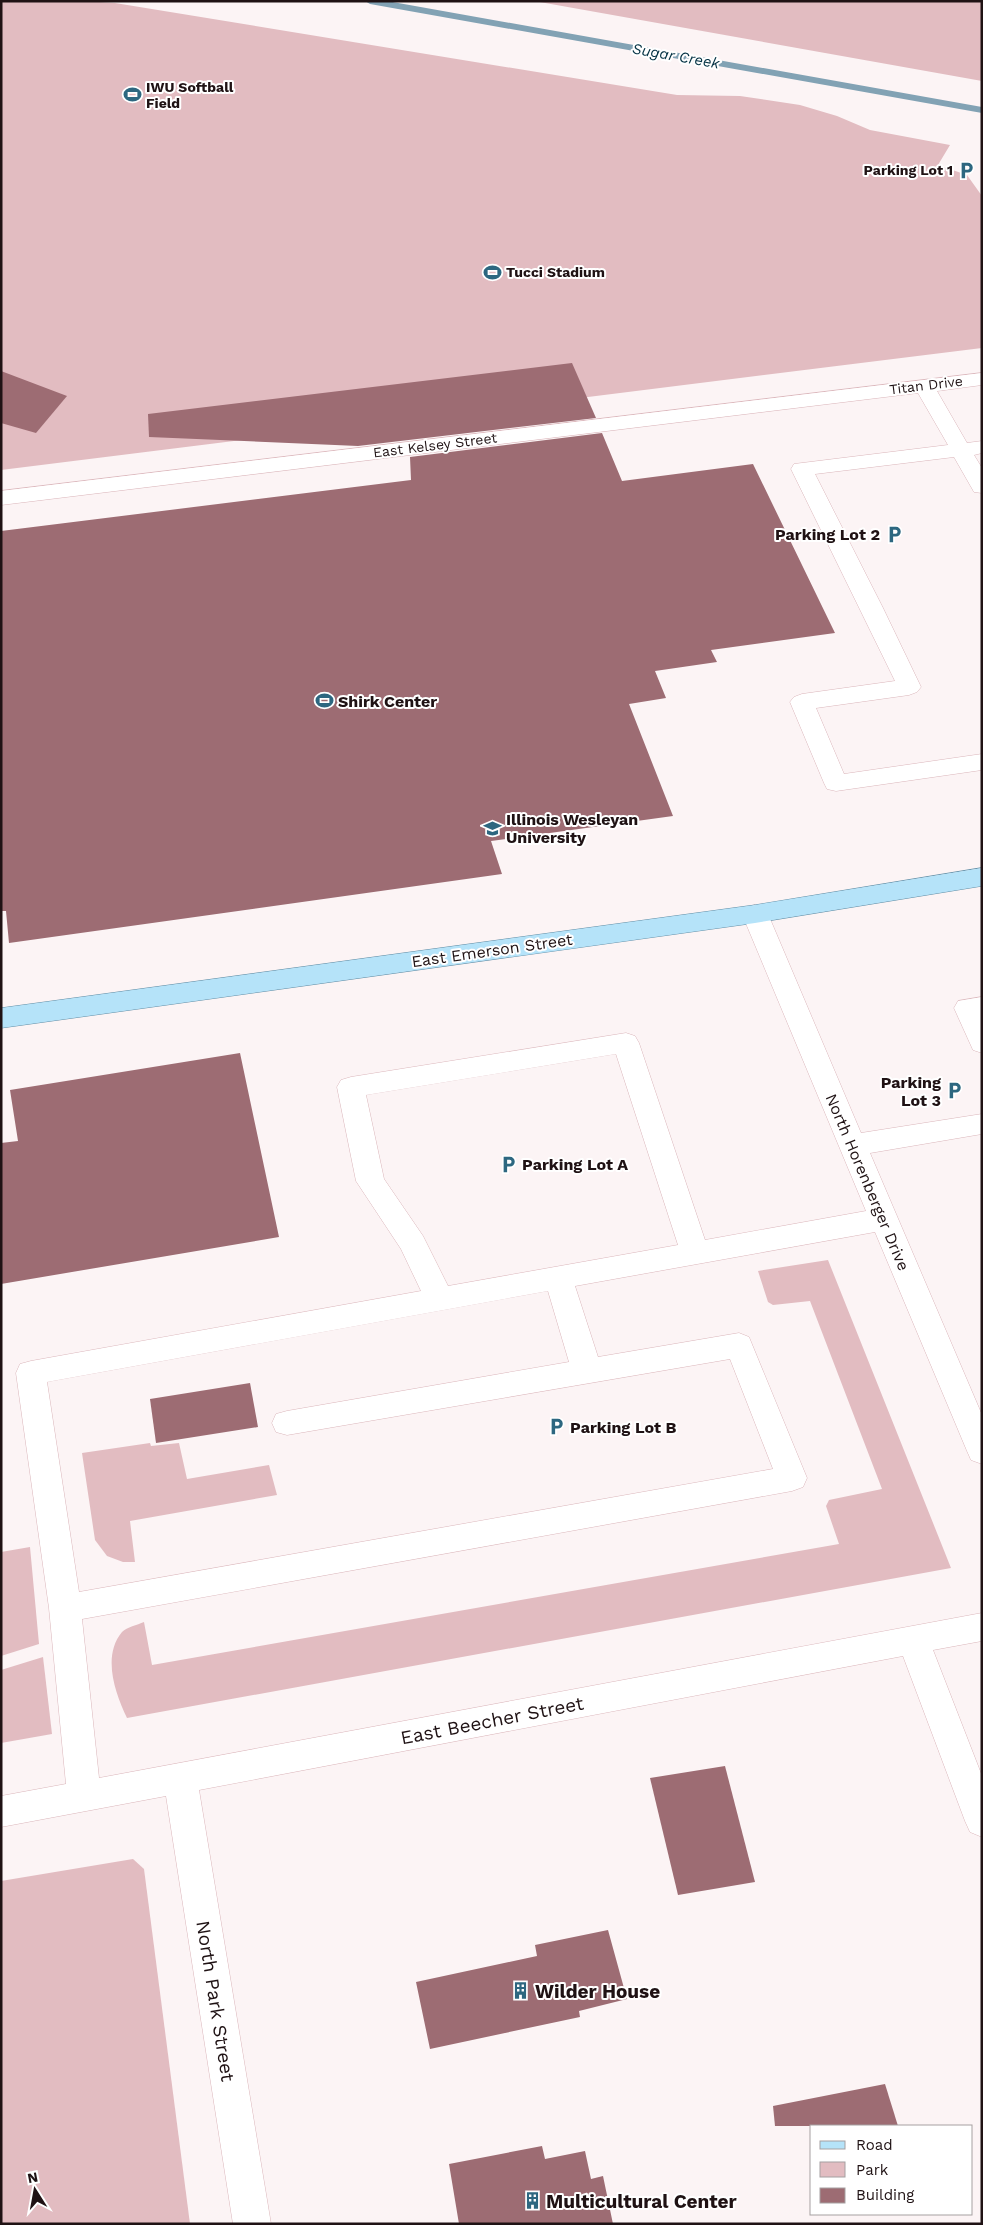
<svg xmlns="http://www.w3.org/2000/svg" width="983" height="2225" font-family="'Work Sans',sans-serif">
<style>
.green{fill:#e2bcc1}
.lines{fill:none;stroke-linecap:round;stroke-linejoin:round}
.stream{fill:#82a2b4;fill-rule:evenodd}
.building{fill:#9d6c73}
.minor-casing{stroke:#dbb6bb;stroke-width:1}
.major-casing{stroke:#618ea6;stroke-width:1}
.minor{fill:#fff;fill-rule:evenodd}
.major{fill:#b5e3f9;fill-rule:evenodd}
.labels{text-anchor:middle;stroke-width:4;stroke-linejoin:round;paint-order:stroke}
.far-poi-label{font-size:14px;font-weight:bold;fill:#1f1214;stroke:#fff;text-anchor:start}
.far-street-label{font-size:14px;fill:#1f1214;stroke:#fff}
.far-water-label{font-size:15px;font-style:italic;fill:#033143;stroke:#fff}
.poi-label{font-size:16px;font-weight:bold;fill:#1f1214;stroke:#fff;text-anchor:start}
.street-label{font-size:16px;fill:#1f1214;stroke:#fff}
.near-street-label{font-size:19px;fill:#1f1214;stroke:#fff}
.near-poi-label{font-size:19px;font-weight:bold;fill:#1f1214;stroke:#fff;text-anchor:start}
</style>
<rect width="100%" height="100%" fill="#fcf4f5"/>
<g class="green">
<polygon points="1,1 84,1 115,3 677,95 740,96 800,105 837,116 870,130 950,145 938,165 967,175 982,196 982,348 1,470"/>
<polygon points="534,1 982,1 982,81"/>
<path d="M828,1260L951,1568L127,1718C115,1693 102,1656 122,1632C127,1627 137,1625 144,1622L152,1665L839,1544L826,1506L829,1500L882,1489L810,1301L773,1305L768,1302L758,1271Z"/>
<polygon points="150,1443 151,1446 179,1443 187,1479 269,1465 277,1495 130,1521 135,1562 123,1562 107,1556 95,1540 82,1453"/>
<polygon points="30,1547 39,1644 1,1656 1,1552"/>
<polygon points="43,1657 52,1734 1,1743 1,1670"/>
<polygon points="133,1859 144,1869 190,2224 1,2224 1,1881"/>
</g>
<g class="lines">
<polygon class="stream" points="365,1 387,1 982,107 982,113 370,4"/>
</g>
<g class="building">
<polygon points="572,363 596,418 358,446 149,437 148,414"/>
<polygon points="1,371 67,396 36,433 1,423"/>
<polygon points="602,433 622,481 753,464 835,633 711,650 717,662 655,671 666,698 629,704 673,816 491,841 502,874 9,943 6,911 1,911 1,531 411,480 410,457"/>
<polygon points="240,1053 279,1237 1,1284 1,1143 18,1141 10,1090"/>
<polygon points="250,1383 258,1427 156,1443 150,1399"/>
<polygon points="725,1766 755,1882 678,1895 650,1778"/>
<polygon points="608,1930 627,1999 579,2011 580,2017 430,2049 416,1982 537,1956 535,1945"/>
<polygon points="885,2084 898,2126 775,2126 773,2106"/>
<polygon points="542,2146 545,2159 585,2151 591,2179 603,2176 613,2224 459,2224 449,2164"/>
</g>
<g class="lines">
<defs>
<g id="minor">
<polygon points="982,373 982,385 937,391 967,443 982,441 982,453 974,455 982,468 982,493 974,492 954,457 815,474 883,608 921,687 917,692 909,695 816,708 844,774 982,754 982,770 836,791 827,789 824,783 790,702 794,697 802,694 895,681 791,469 794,464 802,463 948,445 918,393 1,505 1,491"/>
<path d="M755,905L764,908L768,914L861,1133L982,1114V1134L870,1153L982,1415V1464L971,1460L967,1451L875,1232L575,1286L598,1357L739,1333L749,1337L807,1478L803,1487L792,1491L82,1619L99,1778L982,1613V1641L933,1650L982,1776V1837L970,1832L965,1821L903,1656L199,1790L271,2224H233L166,1796L1,1827V1796L66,1784L49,1608L16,1373L20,1364L31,1361L421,1291L401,1249L356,1181L337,1087L341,1080L351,1077L626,1033L635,1036L639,1043L705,1240L866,1211L742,914L746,908ZM616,1054L678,1245L448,1286L423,1236L384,1179L366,1095ZM548,1291L569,1362L287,1411L276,1414L272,1423L276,1432L287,1435L730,1359L773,1469L79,1592L47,1382Z"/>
<polygon points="982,997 982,1053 973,1050 954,1008 958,1001"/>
</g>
<polygon id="major" points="982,868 982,886 755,923 1,1028 1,1008 755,905"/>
</defs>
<use href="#minor" class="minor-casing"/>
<use href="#major" class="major-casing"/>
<use href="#minor" class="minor"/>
<use href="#major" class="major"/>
</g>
<defs>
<symbol id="stadium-bare" viewBox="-9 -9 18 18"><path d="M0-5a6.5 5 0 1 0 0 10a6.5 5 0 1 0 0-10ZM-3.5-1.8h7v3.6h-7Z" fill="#2d6780" stroke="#fff" stroke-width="2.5" paint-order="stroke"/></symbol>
<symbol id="parking-bare" viewBox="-9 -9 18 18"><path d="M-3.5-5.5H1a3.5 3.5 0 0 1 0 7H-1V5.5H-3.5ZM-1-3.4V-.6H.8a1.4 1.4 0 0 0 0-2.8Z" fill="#2d6780" stroke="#fff" stroke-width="2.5" paint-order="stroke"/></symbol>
<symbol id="university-bare" viewBox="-9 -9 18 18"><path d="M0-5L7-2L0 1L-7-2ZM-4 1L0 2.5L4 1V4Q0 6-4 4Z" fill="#2d6780" stroke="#fff" stroke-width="2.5" paint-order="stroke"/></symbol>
<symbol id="building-bare" viewBox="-9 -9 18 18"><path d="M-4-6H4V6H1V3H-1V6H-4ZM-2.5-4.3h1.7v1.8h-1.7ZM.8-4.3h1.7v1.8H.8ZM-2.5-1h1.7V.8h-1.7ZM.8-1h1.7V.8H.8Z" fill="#2d6780" stroke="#fff" stroke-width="2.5" paint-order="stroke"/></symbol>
</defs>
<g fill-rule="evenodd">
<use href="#stadium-bare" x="120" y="82" width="25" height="25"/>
<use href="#parking-bare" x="954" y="158" width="25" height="25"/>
<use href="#stadium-bare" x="480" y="260" width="25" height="25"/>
<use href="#parking-bare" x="882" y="522" width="25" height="25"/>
<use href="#stadium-bare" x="312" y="688" width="25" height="25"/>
<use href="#university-bare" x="480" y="816" width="25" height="25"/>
<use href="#parking-bare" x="942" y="1078" width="25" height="25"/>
<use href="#parking-bare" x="496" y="1152" width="25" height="25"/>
<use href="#parking-bare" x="544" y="1414" width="25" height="25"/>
<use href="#building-bare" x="508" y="1978" width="25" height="25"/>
<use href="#building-bare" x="520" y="2188" width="25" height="25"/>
</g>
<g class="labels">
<g class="far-poi-label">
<text x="146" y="92">IWU Softball<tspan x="146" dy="16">Field</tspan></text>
<text x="953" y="175" text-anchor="end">Parking Lot 1</text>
<text x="506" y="277">Tucci Stadium</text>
</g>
<g class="far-street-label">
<text transform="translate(926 385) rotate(-7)" y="5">Titan Drive</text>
<text transform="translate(435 445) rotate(-7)" y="5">East Kelsey Street</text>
</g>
<g class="far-water-label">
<text transform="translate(676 56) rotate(10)" y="5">Sugar Creek</text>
</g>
<g class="poi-label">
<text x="880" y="540" text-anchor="end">Parking Lot 2</text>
<text x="338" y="707">Shirk Center</text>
<text x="506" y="825">Illinois Wesleyan<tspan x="506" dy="18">University</tspan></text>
<text x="941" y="1088" text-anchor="end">Parking<tspan x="941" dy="18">Lot 3</tspan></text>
<text x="522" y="1170">Parking Lot A</text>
<text x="570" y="1433">Parking Lot B</text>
</g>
<g class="street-label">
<text transform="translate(492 950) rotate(-8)" y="6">East Emerson Street</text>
<text transform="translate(868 1182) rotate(67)" y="6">North Horenberger Drive</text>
</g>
<g class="near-street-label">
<text transform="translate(492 1720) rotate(-11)" y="7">East Beecher Street</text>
<text transform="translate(216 2001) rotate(81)" y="7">North Park Street</text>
</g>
<g class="near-poi-label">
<text x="535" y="1998">Wilder House</text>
<text x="546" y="2208">Multicultural Center</text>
</g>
</g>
<rect width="983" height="2225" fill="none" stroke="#1f1214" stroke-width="5"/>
<rect x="810" y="2125" width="162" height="90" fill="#ffffff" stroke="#a5a0a1"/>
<rect x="820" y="2141" width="25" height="8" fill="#b5e3f9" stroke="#a5a0a1"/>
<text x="856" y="2150" font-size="15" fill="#1f1214">Road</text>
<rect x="820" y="2162" width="25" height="15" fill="#e2bcc1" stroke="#a5a0a1"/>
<text x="856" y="2175" font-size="15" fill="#1f1214">Park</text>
<rect x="820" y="2188" width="25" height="15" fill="#9d6c73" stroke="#a5a0a1"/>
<text x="856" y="2200" font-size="15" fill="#1f1214">Building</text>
<g transform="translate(35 2190) rotate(349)" stroke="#ffffff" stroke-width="4" paint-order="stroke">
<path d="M0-4L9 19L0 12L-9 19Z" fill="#1f1214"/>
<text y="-8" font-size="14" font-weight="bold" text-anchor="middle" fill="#1f1214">N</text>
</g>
</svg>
